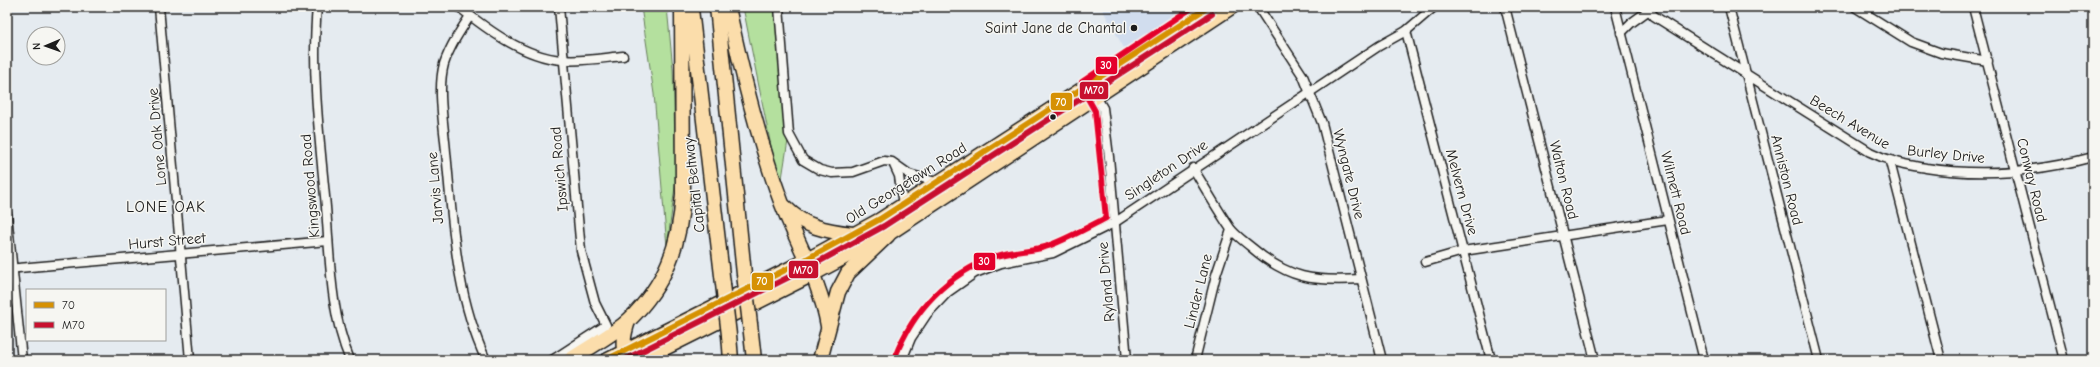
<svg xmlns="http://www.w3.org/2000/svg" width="2100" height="367" font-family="'Comic Neue',sans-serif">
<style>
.built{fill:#d1ddee}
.green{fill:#b4e09e;stroke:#687e5d}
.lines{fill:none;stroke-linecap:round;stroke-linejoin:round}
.minor-casing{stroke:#1c1c1c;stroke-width:11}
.primary-casing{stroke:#1c1c1c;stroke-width:15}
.motorway-casing{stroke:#1c1c1c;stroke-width:17}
.minor{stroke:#f6f6f2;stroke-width:8}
.primary{stroke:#fbddab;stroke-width:12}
.motorway{stroke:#fbddab;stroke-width:14}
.motorway-bridge-casing{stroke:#1c1c1c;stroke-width:17;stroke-linecap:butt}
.motorway-bridge{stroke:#fbddab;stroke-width:14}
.bus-1-casing{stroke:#f6f6f2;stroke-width:9}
.bus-2-casing{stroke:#f6f6f2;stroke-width:9}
.bus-3-casing{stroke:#f6f6f2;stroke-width:9}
.bus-1{stroke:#d69104;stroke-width:6}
.bus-2{stroke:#c8102e;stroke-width:6}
.bus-3{stroke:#e4002b;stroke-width:6}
.poi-dot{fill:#1c1c1c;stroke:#f6f6f2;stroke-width:1.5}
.labels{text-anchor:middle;stroke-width:3;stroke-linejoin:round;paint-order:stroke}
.poi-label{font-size:15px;fill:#1c1c1c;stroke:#f6f6f2;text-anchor:end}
.street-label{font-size:15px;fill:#1c1c1c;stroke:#f6f6f2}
.neighbourhood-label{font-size:16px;letter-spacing:1px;fill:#1c1c1c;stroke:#f6f6f2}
.line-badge{stroke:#f6f6f2;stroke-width:1.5}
.badge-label{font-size:11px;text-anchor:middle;font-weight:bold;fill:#fff}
</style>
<rect width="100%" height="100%" fill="#e5ebf0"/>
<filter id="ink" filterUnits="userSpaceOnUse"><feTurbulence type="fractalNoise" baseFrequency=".025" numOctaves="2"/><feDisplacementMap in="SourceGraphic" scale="8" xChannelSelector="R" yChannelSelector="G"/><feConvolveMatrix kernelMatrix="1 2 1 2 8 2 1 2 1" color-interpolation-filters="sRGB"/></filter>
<g filter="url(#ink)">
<polygon class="built" points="1101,7 1186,7 1124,48"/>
<g class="green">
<polygon points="641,7 667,7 673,70 676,179 667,247 654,94"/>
<polygon points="743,7 779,7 789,134 780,191"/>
</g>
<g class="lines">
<defs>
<g id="minor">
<polyline points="159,7 190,360"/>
<path d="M317,7C311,74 320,141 326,207C330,258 330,313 350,360"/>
<path d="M459,7C488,30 524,57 562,60C581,62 603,58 623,56"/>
<polyline points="779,7 789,134 803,160 820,170 832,173 853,172 884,161 892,162 909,174 939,183"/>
<polyline points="1258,7 1303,76 1322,123 1382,360"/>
<polyline points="1505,7 1595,360"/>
<polyline points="1615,7 1704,360"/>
<path d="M1646,7L1654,16L1870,152C1891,162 1904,164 1926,168C1983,177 2037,172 2093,157"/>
<polyline points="1729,7 1819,360"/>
<polyline points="1855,7 1911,42 1941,53 1988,61"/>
<polyline points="1973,7 2064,360"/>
<path d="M470,16C460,31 450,46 444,64C437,89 444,126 446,152C453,223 455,294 486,360"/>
<polyline points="1406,31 1491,360"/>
<polyline points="1621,33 1631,23 1649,10"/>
<polyline points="1089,85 1103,108 1109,157 1127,360"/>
<polyline points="1890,162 1941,360"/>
<polyline points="894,165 899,176 903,206"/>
<path d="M1193,168C1205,188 1217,209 1230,228C1235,235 1244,241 1251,247C1288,279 1314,282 1361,279"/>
<polyline points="7,214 22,360"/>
<polyline points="1425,262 1463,251 1668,220"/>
<polyline points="7,269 328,241"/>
<polyline points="552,360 606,325 595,303 581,251 559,7"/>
<polyline points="902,360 911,338 927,314 948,292 975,273 1001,263 1053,253 1114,223 1379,46 1406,31 1434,7"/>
<polyline points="1195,360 1216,275 1231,230"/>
</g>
<g id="primary">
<polyline points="606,360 805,260 880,219 1208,7"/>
<polyline points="643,360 813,275 888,235 1233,7"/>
</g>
<g id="motorway">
<polyline points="717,7 744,274"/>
<path d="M728,7C742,74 758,140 782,204C798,245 821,283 828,326"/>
<polyline points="691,9 723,284"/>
<path d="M785,207C804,227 826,231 853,234"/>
<polyline points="750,324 754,360"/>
<polyline points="729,335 731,360"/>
<path d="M570,360C586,349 616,333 629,320C666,284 680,245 683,194L682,7"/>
<path d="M626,360C622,345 623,336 628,321"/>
<polyline points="820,360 838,292 848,273 888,235"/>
</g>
</defs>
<use href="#minor" class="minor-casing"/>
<use href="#primary" class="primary-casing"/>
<use href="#motorway" class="motorway-casing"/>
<use href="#minor" class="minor"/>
<use href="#primary" class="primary"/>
<use href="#motorway" class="motorway"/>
<defs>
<g id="motorway-bridge">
<polyline points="744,274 750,324"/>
<polyline points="723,284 729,335"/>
</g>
</defs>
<use href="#motorway-bridge" class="motorway-bridge-casing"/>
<use href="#motorway-bridge" class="motorway-bridge"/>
<defs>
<polyline id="bus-1" points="606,360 805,260 880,219 1208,7"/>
<polyline id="bus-2" points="624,360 809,267 884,226 1212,14"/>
<path id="bus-3" d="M895,357C913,310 948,273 997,256C1013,251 1030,251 1045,247C1066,240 1086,228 1106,218L1095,111L1082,88V82L1193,7"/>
</defs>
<use href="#bus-1" class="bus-1-casing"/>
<use href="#bus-2" class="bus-2-casing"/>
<use href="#bus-3" class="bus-3-casing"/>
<use href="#bus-1" class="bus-1"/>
<use href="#bus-2" class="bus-2"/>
<use href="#bus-3" class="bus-3"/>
</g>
</g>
<g class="poi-dot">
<circle cx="1134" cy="28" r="4"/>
<circle cx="1053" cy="117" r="3.5"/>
</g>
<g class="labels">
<g class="poi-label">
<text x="1126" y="33">Saint Jane de Chantal</text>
</g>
<g class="street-label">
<text transform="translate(1850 122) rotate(31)" y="5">Beech Avenue</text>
<text transform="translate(157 137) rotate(-95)" y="5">Lone Oak Drive</text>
<text transform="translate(1946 154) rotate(6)" y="5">Burley Drive</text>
<text transform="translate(559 169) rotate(-95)" y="5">Ipswich Road</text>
<text transform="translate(1166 170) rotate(-34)" y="5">Singleton Drive</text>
<text transform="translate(1349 174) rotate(76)" y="5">Wyngate Drive</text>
<text transform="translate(1564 180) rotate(76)" y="5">Walton Road</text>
<text transform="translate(1787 180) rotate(76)" y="5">Anniston Road</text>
<text transform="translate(2032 180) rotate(76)" y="5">Conway Road</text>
<text transform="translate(906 183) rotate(-32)" y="5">Old Georgetown Road</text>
<text transform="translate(694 185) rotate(-97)" y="5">Capital Beltway</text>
<text transform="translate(310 186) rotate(-95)" y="5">Kingswood Road</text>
<text transform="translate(435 188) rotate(-95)" y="5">Jarvis Lane</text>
<text transform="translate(1462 192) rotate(75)" y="5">Melvern Drive</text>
<text transform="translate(1676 193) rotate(76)" y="5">Wilmett Road</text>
<text transform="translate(167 241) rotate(-5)" y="5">Hurst Street</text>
<text transform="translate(1106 282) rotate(-95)" y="5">Ryland Drive</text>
<text transform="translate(1198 291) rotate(-76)" y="5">Linder Lane</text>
</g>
<g class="neighbourhood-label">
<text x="166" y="212">LONE OAK</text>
</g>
</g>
<g class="line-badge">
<rect x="1095" y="56" width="23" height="19" rx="4" fill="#e4002b"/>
<rect x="1079" y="81" width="30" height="19" rx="4" fill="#c8102e"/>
<rect x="1050" y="92" width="23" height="19" rx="4" fill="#d69104"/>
<rect x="973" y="252" width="23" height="19" rx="4" fill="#e4002b"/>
<rect x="788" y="260" width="31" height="19" rx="4" fill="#c8102e"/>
<rect x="751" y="272" width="23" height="19" rx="4" fill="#d69104"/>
</g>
<g class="badge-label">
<text x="1106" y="69">30</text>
<text x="1094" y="94">M70</text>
<text x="1061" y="106">70</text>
<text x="984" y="265">30</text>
<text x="803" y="274">M70</text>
<text x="762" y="285">70</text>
</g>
<rect width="2100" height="367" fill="none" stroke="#f6f6f2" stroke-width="24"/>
<rect x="12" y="12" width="2076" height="343" fill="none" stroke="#1c1c1c" stroke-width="1.5" filter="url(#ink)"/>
<rect x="26" y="289" width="140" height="52" fill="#f6f6f2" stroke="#9f9f9c"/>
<rect x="34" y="302" width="20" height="6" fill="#d69104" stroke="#9f9f9c"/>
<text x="62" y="309" font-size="12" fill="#1c1c1c">70</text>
<rect x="34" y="322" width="20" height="6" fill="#c8102e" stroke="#9f9f9c"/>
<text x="62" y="329" font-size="12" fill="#1c1c1c">M70</text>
<g transform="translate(46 46) rotate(268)"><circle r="19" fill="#f6f6f2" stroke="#9f9f9c"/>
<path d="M0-3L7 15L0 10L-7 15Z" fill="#1c1c1c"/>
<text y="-6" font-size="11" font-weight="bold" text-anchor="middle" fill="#1c1c1c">N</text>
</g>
</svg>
